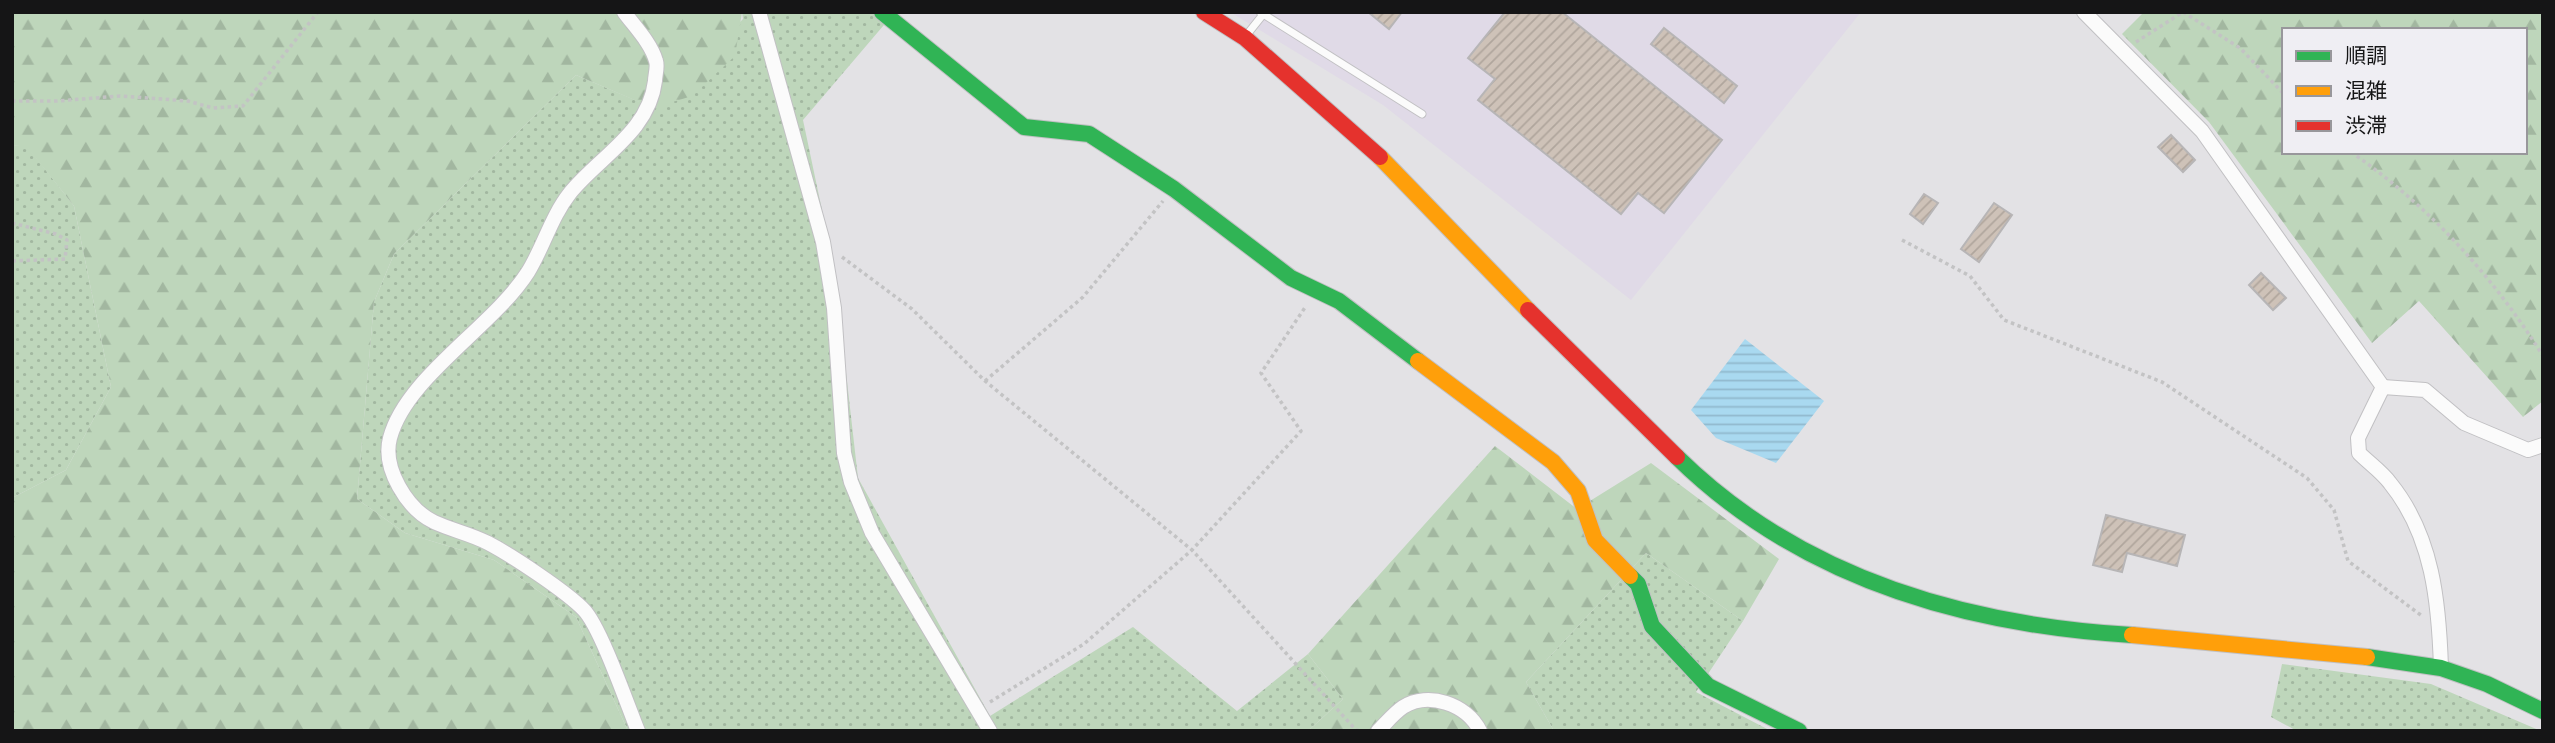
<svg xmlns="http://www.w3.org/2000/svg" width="2555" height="743" font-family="'PT Sans','Noto Sans JP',sans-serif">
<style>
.industrial{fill:#e0dae7}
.grass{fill:url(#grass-dots)}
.forest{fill:url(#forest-firs);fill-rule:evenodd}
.water{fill:url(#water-rules)}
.building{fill:url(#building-hatch);stroke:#b7b5b6;stroke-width:2}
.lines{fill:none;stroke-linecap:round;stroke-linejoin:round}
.lane-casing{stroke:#c1c0c3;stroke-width:9}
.street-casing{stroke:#c1c0c3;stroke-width:16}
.fast-casing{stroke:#c1c0c3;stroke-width:18}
.slow-casing{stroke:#c1c0c3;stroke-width:18}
.jam-casing{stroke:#c1c0c3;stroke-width:18}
.path{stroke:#c3c3c4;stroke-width:3.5;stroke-dasharray:3.5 3.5;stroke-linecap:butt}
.lane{stroke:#fbfbfb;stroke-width:7}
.street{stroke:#fbfbfb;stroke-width:14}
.fast{stroke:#30b455;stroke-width:16}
.slow{stroke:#ff9f0a;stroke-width:16}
.jam{stroke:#e5322d;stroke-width:16}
</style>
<defs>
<pattern id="grass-dots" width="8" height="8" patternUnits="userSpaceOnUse" patternTransform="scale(1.75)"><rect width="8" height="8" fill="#bed6bb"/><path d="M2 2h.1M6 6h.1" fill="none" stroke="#a2b7a0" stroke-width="1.8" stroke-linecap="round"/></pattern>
<pattern id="forest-firs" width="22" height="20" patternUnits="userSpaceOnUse" patternTransform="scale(1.75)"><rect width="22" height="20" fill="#bed6bb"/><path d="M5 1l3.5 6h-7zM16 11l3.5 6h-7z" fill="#a2b7a0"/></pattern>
<pattern id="water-rules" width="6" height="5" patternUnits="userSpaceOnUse" patternTransform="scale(1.75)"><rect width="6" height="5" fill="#a9d9f0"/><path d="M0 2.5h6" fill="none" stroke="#91b9cd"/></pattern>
<pattern id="building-hatch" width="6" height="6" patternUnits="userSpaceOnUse" patternTransform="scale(1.75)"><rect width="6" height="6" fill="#cec2b8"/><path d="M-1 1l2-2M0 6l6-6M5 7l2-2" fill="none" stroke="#b0a69d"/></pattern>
</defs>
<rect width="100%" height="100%" fill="#e3e2e5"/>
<polygon class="industrial" points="1230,12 1861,12 1631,300 1383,105"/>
<g class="grass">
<polygon points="742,12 895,12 803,120 834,267 858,478 990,716 1133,627 1237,711 1308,654 1343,699 1308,731 628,731 576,617 494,560 405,533 357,499 374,302 394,254 576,75 654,108 743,19"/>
<polygon points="12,145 27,146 74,206 111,387 66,470 12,498"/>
<polygon points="1646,553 1743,621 1696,692 1771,731 1554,731 1526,682"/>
<polygon points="2282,664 2431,684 2541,731 2297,731 2271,717"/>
</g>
<g class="forest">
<polygon points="12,12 742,12 735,56 692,96 653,108 576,75 394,254 374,302 357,499 405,533 494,560 576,617 628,731 12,731 12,498 66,470 111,387 74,206 27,147 12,145"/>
<path d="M2144,12H2543V401L2523,417L2419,301L2372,343L2209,122L2122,34ZM2284,30H2525V152H2284Z"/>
<polygon points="1495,446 1577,509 1651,463 1779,559 1743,621 1646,553 1526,682 1554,731 1308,731 1343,699 1308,654"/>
</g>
<polygon class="water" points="1745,339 1824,401 1776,463 1716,438 1691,410"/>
<g class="building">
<polygon points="1368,12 1402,12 1389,29"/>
<polygon points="1505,12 1562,12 1722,140 1664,213 1638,193 1621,214 1478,100 1495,79 1468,58"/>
<polygon points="1664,28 1737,86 1724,103 1651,44"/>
<polygon points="2171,135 2195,160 2183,172 2158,147"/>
<polygon points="1924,194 1938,203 1923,224 1910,214"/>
<polygon points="1994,203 2012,215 1979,262 1961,249"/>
<polygon points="2261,273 2286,298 2273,310 2249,285"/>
<polygon points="2106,515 2185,535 2177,566 2127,553 2122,572 2093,565"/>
</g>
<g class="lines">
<defs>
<g id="lane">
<polyline points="1260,12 1422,114"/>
<polyline points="1245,37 1265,12"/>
</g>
<g id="street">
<path d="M624,12C635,27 651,43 656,61C658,67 655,75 655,81C649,132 599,157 570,193C551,217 544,246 528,272C493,327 406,377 390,438C382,468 407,509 434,522C451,530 471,534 488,543C511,555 567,592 584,610C601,628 627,704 638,731"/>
<polyline points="759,12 823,242 834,308 844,453 851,482 872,533 990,731"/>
<path d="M2084,12L2202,131L2383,387L2358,438L2359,453C2369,463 2382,472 2390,483C2433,536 2439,603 2441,668"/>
<polyline points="2383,387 2425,390 2464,423 2528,450 2543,445"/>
<path d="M1378,731C1386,723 1394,713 1403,707C1428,691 1467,704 1480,731"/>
</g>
<g id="fast">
<polyline points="882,12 1024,127 1089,134 1174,189 1291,278 1339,301 1418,361"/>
<path d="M1677,457C1799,577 1964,625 2132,635"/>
<polyline points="1630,576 1638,584 1652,626 1708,686 1799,731"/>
<polyline points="2367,657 2441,668 2487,684 2543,711"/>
</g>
<g id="slow">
<polyline points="1380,157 1528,310"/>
<polyline points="1418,361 1553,462 1578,491 1595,540 1630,576"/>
<polyline points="2132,635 2367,657"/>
</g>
<g id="jam">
<polyline points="1204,12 1245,38 1380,157"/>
<polyline points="1528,310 1677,457"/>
</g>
</defs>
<use href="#lane" class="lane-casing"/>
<use href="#street" class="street-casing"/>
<use href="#fast" class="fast-casing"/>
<use href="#slow" class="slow-casing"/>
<use href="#jam" class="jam-casing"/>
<g class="path">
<polyline points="2136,42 2183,12 2240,48 2284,94"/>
<polyline points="12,101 57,101 120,96 188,101 213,108 243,106 318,12"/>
<path d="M2351,152C2429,206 2493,276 2543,356"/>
<polyline points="12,223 56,234 67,240 65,259 12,261"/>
<polyline points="1902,240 1970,276 2004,320 2162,382 2307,478 2334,510 2348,561 2422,616"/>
<polyline points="842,257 912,309 985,381 1192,550 1356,730 1361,731"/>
<polyline points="985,381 1083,297 1163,201"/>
<polyline points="990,702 1084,644 1192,550 1301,431 1261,373 1306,306"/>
</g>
<use href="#lane" class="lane"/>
<use href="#street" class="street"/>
<use href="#fast" class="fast"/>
<use href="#slow" class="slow"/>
<use href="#jam" class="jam"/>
</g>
<rect width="2555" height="743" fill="none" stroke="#151516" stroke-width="28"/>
<rect x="2282" y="28" width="245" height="126" fill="#efeef3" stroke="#98979b" stroke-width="2"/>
<rect x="2296" y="51" width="35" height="10" fill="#30b455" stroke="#98979b" stroke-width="2"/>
<text x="2345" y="63" font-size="21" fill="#151516">順調</text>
<rect x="2296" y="86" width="35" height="10" fill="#ff9f0a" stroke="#98979b" stroke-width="2"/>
<text x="2345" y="98" font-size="21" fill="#151516">混雑</text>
<rect x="2296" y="121" width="35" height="10" fill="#e5322d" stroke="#98979b" stroke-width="2"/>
<text x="2345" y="133" font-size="21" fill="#151516">渋滞</text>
</svg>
